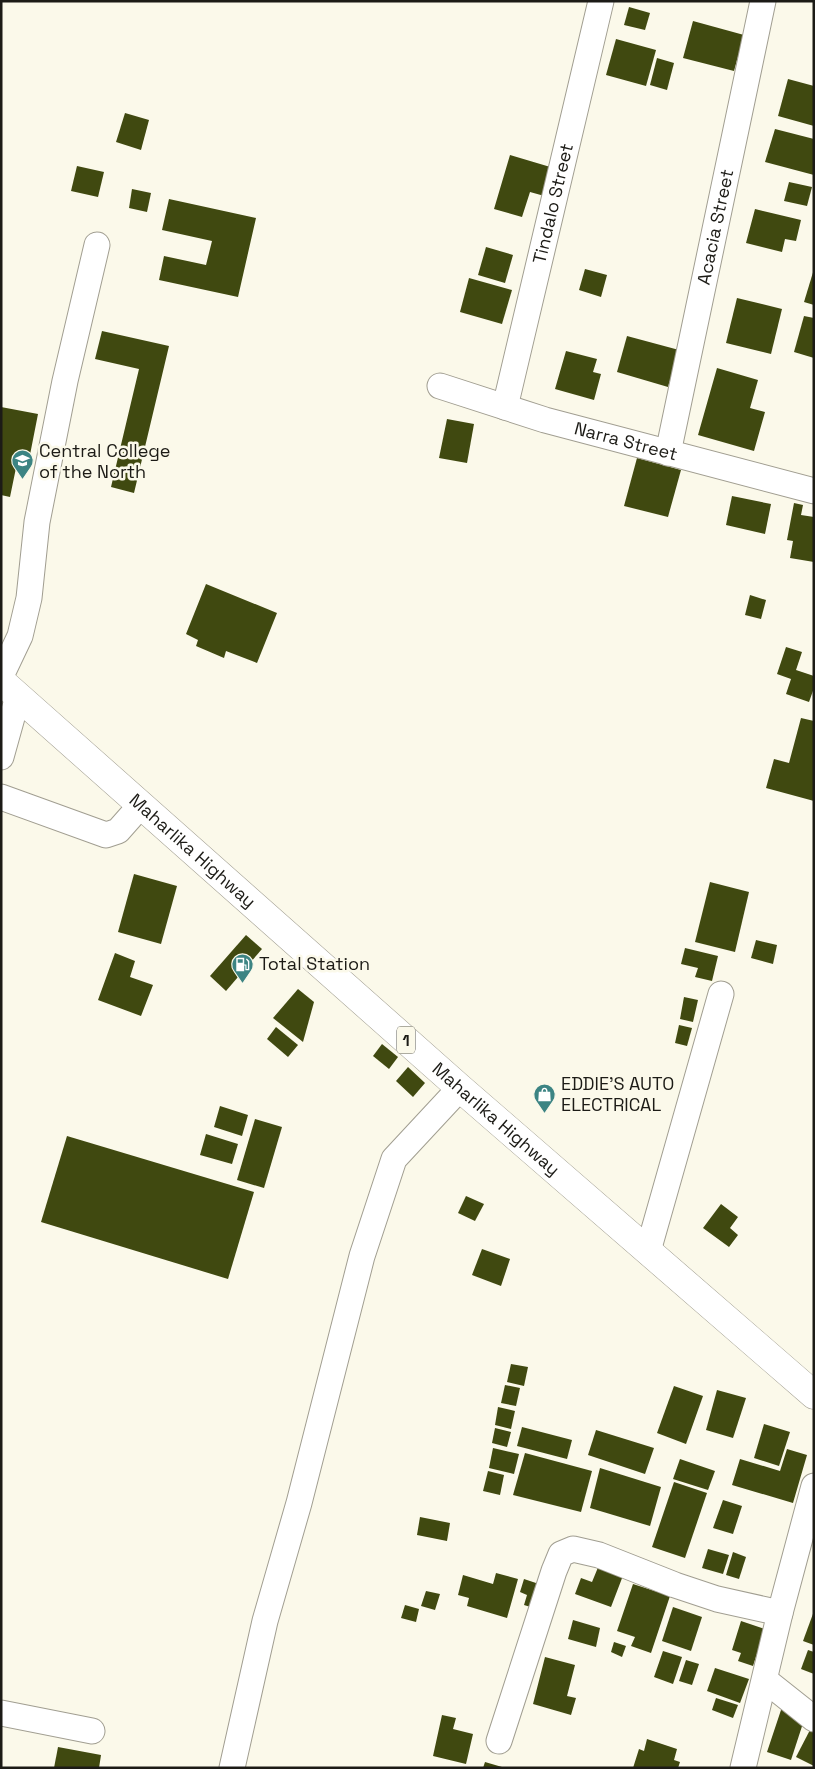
<svg xmlns="http://www.w3.org/2000/svg" width="815" height="1769" font-family="'Space Grotesk',sans-serif">
<style>
.building{fill:#404910}
.lines{fill:none;stroke-linecap:round;stroke-linejoin:round}
.minor-casing{stroke:#a19e91;stroke-width:27}
.highway-casing{stroke:#a19e91;stroke-width:29}
.minor{stroke:#fff;stroke-width:25}
.highway{stroke:#fff;stroke-width:28}
.labels{text-anchor:middle;stroke-width:5;stroke-linejoin:round;paint-order:stroke}
.shield{fill:#fbf9ea;stroke:#5f5e56;stroke-width:1}
.shield-label{font-size:16px;font-weight:bold;fill:#1c1b16}
.street-label{font-size:18px;fill:#1c1b16;stroke:#fbf9ea}
.poi-label{font-size:18px;fill:#1c1b16;stroke:#fbf9ea;text-anchor:start}
</style>
<rect width="100%" height="100%" fill="#fbf9ea"/>
<g class="building">
<polygon points="629,7 650,13 645,30 624,25"/>
<polygon points="693,21 744,35 734,71 683,58"/>
<polygon points="616,39 656,50 646,86 606,75"/>
<polygon points="657,58 674,63 667,90 650,85"/>
<polygon points="788,79 814,86 814,126 778,116"/>
<polygon points="125,113 149,120 141,150 116,142"/>
<polygon points="775,129 814,139 814,175 765,162"/>
<polygon points="510,155 557,169 548,197 530,192 522,217 494,209"/>
<polygon points="77,166 104,172 98,197 71,191"/>
<polygon points="789,182 812,187 807,206 784,201"/>
<polygon points="132,189 151,193 147,212 129,208"/>
<polygon points="169,199 256,218 238,297 159,280 164,256 206,265 212,241 162,230"/>
<polygon points="755,209 801,220 796,241 785,239 782,252 746,243"/>
<polygon points="486,247 513,255 505,283 478,275"/>
<polygon points="585,269 607,275 601,297 579,290"/>
<polygon points="814,269 814,305 804,302"/>
<polygon points="469,278 512,290 502,324 460,312"/>
<polygon points="737,298 782,309 771,354 726,343"/>
<polygon points="804,316 814,318 814,358 794,352"/>
<polygon points="102,331 169,346 134,493 111,487 139,369 95,359"/>
<polygon points="627,336 679,350 668,387 617,372"/>
<polygon points="566,351 597,359 593,372 601,374 594,400 555,389"/>
<polygon points="717,368 758,380 750,408 765,412 754,451 698,435"/>
<polygon points="1,407 38,414 28,465 17,463 10,497 1,495"/>
<polygon points="447,419 474,424 467,463 439,458"/>
<polygon points="637,458 681,470 668,517 624,506"/>
<polygon points="732,496 771,504 765,534 726,525"/>
<polygon points="794,503 803,505 801,515 814,517 814,562 790,558 793,541 787,540"/>
<polygon points="206,584 277,613 257,663 226,651 224,658 196,646 198,640 186,634"/>
<polygon points="750,595 766,600 761,619 745,615"/>
<polygon points="786,647 802,652 796,670 814,676 814,688 809,702 786,694 791,679 777,674"/>
<polygon points="801,718 814,721 814,801 766,788 774,759 789,763"/>
<polygon points="134,874 177,886 161,944 118,932"/>
<polygon points="710,882 749,892 735,952 695,942"/>
<polygon points="246,935 262,949 226,991 210,976"/>
<polygon points="756,940 777,945 773,964 751,958"/>
<polygon points="685,948 718,956 712,981 695,977 698,968 681,964"/>
<polygon points="115,953 135,961 130,977 153,985 141,1016 98,1000"/>
<polygon points="298,989 314,1002 303,1042 273,1018"/>
<polygon points="684,997 698,1000 693,1022 680,1019"/>
<polygon points="679,1025 692,1028 687,1046 675,1043"/>
<polygon points="276,1027 298,1045 288,1057 267,1039"/>
<polygon points="382,1044 398,1057 389,1069 373,1056"/>
<polygon points="408,1067 425,1083 413,1097 396,1081"/>
<polygon points="220,1106 248,1115 242,1136 214,1127"/>
<polygon points="255,1119 282,1127 264,1188 237,1180"/>
<polygon points="206,1134 238,1144 232,1164 200,1155"/>
<polygon points="67,1136 254,1192 228,1279 41,1222"/>
<polygon points="466,1196 484,1204 475,1221 458,1213"/>
<polygon points="721,1204 738,1217 730,1228 738,1235 729,1247 703,1228"/>
<polygon points="482,1249 510,1259 501,1286 472,1275"/>
<polygon points="511,1364 528,1367 524,1386 507,1382"/>
<polygon points="505,1385 520,1388 516,1406 501,1403"/>
<polygon points="674,1386 703,1396 686,1444 657,1433"/>
<polygon points="717,1390 746,1398 733,1438 706,1430"/>
<polygon points="498,1407 515,1411 511,1429 495,1425"/>
<polygon points="764,1424 790,1432 779,1466 754,1458"/>
<polygon points="522,1427 572,1440 567,1459 517,1446"/>
<polygon points="495,1428 511,1432 507,1447 492,1443"/>
<polygon points="596,1430 654,1448 645,1474 588,1455"/>
<polygon points="493,1448 519,1454 514,1474 489,1468"/>
<polygon points="787,1449 807,1455 793,1503 732,1485 740,1459 780,1471"/>
<polygon points="525,1453 592,1471 581,1512 513,1495"/>
<polygon points="680,1459 715,1471 708,1490 673,1479"/>
<polygon points="600,1468 661,1487 650,1526 590,1508"/>
<polygon points="488,1471 504,1475 500,1495 483,1491"/>
<polygon points="674,1482 707,1493 685,1558 652,1547"/>
<polygon points="723,1500 742,1506 733,1534 713,1528"/>
<polygon points="420,1517 450,1523 447,1541 417,1535"/>
<polygon points="708,1549 729,1555 723,1574 702,1568"/>
<polygon points="733,1552 746,1557 739,1579 726,1575"/>
<polygon points="599,1565 624,1573 611,1607 575,1594 581,1578 592,1582"/>
<polygon points="496,1573 518,1579 507,1618 467,1606 469,1598 458,1595 463,1575 493,1584"/>
<polygon points="524,1579 545,1586 537,1609 524,1605 527,1595 520,1592"/>
<polygon points="633,1584 670,1596 651,1653 631,1646 635,1637 617,1631"/>
<polygon points="426,1591 440,1594 435,1610 421,1606"/>
<polygon points="405,1605 419,1609 416,1622 401,1618"/>
<polygon points="673,1607 702,1617 691,1651 662,1641"/>
<polygon points="814,1611 814,1645 803,1641"/>
<polygon points="573,1620 600,1628 596,1647 568,1639"/>
<polygon points="741,1621 765,1629 753,1666 738,1661 741,1653 732,1650"/>
<polygon points="614,1642 626,1646 622,1657 611,1652"/>
<polygon points="808,1650 814,1652 814,1674 801,1669"/>
<polygon points="663,1651 682,1657 673,1684 654,1677"/>
<polygon points="545,1657 575,1665 567,1696 576,1698 571,1715 533,1704"/>
<polygon points="686,1660 699,1664 692,1685 679,1681"/>
<polygon points="715,1668 749,1679 740,1703 707,1691"/>
<polygon points="716,1698 738,1705 733,1718 712,1710"/>
<polygon points="782,1707 806,1714 791,1760 767,1752"/>
<polygon points="442,1715 456,1718 453,1729 473,1734 466,1764 433,1756"/>
<polygon points="811,1728 814,1729 814,1766 796,1757"/>
<polygon points="647,1739 677,1749 674,1760 680,1762 678,1768 633,1768 639,1749 644,1751"/>
<polygon points="58,1747 101,1755 99,1768 54,1768"/>
<polygon points="485,1762 502,1767 502,1768 483,1768"/>
</g>
<g class="lines">
<defs>
<g id="minor">
<path id="s1" d="M440,386L545,420L814,491"/>
<path id="s2" d="M505,407L601,1"/>
<path id="s3" d="M668,453L763,1"/>
<polyline points="1,676 20,636 29,598 37,522 65,381 97,245"/>
<polyline points="1,757 18,696"/>
<polyline points="1,797 106,835 118,831 141,805"/>
<polyline points="648,1251 721,994"/>
<polyline points="765,1680 814,1719"/>
<polyline points="1,1713 92,1731"/>
<polyline points="499,1741 554,1571 561,1554 573,1549 599,1555 675,1585 717,1599 780,1613"/>
<polyline points="232,1768 265,1621 299,1503 362,1256 394,1159 460,1088"/>
<polyline points="743,1768 780,1613 814,1486"/>
</g>
<g id="highway">
<path id="s4" d="M1,681L460,1088L814,1395"/>
</g>
</defs>
<use href="#minor" class="minor-casing"/>
<use href="#highway" class="highway-casing"/>
<use href="#minor" class="minor"/>
<use href="#highway" class="highway"/>
</g>
<defs>
<symbol id="university-pin" viewBox="-11 -11 22 30"><path d="M0 17L-7.5 6A9.5 9.5 0 1 1 7.5 6Z" fill="#3c8483" stroke="#fbf9ea"/><path d="M0-5L7-2L0 1L-7-2ZM-4 1L0 2.5L4 1V4Q0 6-4 4Z" fill="#fff"/></symbol>
<symbol id="fuel-pin" viewBox="-11 -11 22 30"><path d="M0 17L-7.5 6A9.5 9.5 0 1 1 7.5 6Z" fill="#3c8483" stroke="#fbf9ea"/><path d="M-5.5-6h7V0h2V4h1.3V-2.5L3-4.5l.8-.8L6-3V5H2.5V1h-1V6h-7ZM-4.2-4.7v3.2H.2V-4.7Z" fill="#fff"/></symbol>
<symbol id="shop-pin" viewBox="-11 -11 22 30"><path d="M0 17L-7.5 6A9.5 9.5 0 1 1 7.5 6Z" fill="#3c8483" stroke="#fbf9ea"/><path d="M-5-2.5h2.3a2.7 3.5 0 0 1 5.4 0H5L5.5 6h-11ZM-1.5-2.5h3a1.5 2.3 0 0 0-3 0Z" fill="#fff"/></symbol>
</defs>
<g fill-rule="evenodd">
<use href="#university-pin" x="10" y="448" width="25" height="34"/>
<use href="#fuel-pin" x="230" y="952" width="25" height="34"/>
<use href="#shop-pin" x="532" y="1082" width="25" height="34"/>
</g>
<g class="labels">
<rect class="shield" x="397" y="1026.5" width="18" height="27" rx="4"/>
<g class="shield-label">
<text x="406" y="1046">1</text>
</g>
<g class="street-label">
<text dy="6" stroke="none"><textPath href="#s2" startOffset="209">Tindalo Street</textPath></text>
<text dy="6" stroke="none"><textPath href="#s3" startOffset="231">Acacia Street</textPath></text>
<text dy="6" stroke="none"><textPath href="#s1" startOffset="194">Narra Street</textPath></text>
<text dy="6" stroke="none"><textPath href="#s4" startOffset="256">Maharlika Highway</textPath></text>
<text dy="6" stroke="none"><textPath href="#s4" startOffset="661">Maharlika Highway</textPath></text>
</g>
<g class="poi-label">
<text x="39" y="457">Central College<tspan x="39" dy="21">of the North</tspan></text>
<text x="259" y="970">Total Station</text>
<text x="561" y="1090">EDDIE'S AUTO<tspan x="561" dy="21">ELECTRICAL</tspan></text>
</g>
</g>
<rect width="815" height="1769" fill="none" stroke="#1c1b16" stroke-width="5"/>
</svg>
